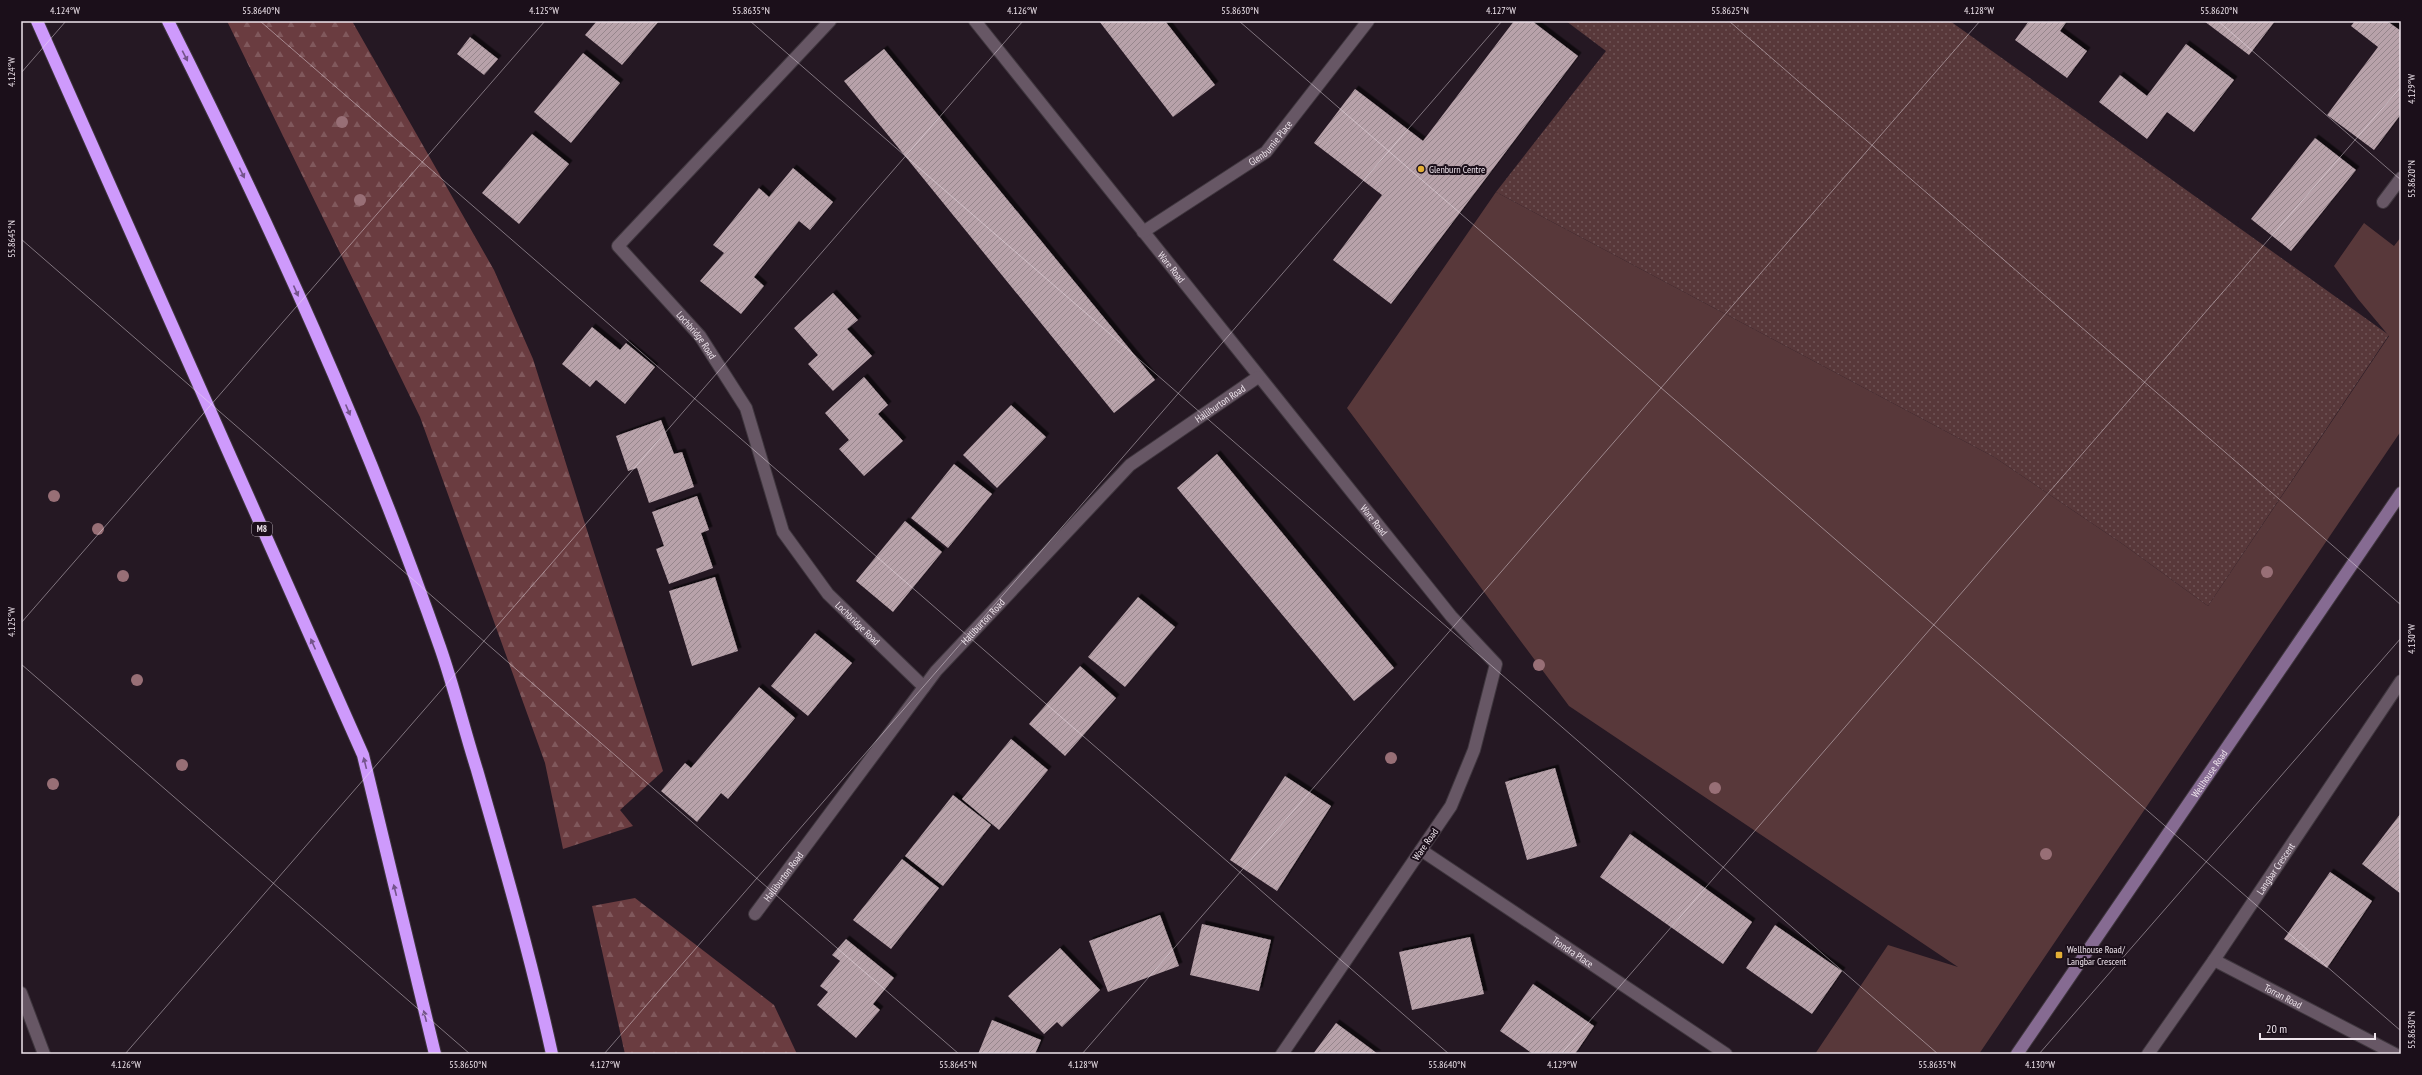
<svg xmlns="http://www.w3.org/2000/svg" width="2422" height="1075" font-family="'PT Sans Narrow',sans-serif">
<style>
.grass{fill:#58383a}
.forest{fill:url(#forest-firs)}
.park{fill:url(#park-dots)}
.building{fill:url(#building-hatch);filter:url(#shadow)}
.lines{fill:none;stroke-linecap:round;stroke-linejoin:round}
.lane-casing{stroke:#3f363e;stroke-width:14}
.street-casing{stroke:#3f363e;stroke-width:14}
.secondary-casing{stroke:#3f363e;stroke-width:14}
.highway-casing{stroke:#3f363e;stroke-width:14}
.lane{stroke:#675765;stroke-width:12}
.street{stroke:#675765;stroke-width:12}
.secondary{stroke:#866b92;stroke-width:12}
.highway{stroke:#ce9afc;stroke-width:12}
.tree{fill:#986f76}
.oneway{fill:#74548b}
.ticks{fill:none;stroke:#efe5ed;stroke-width:1;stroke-opacity:0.45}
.poi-dot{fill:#e3ae35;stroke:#1b0f1a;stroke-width:1.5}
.labels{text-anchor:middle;stroke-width:4;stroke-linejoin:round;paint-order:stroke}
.shield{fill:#1b0f1a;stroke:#afa5ae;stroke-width:1}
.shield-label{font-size:9px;font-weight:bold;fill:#efe5ed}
.street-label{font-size:10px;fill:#efe5ed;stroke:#1b0f1a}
.poi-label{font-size:10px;fill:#efe5ed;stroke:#1b0f1a;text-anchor:start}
.neatline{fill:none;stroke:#efe5ed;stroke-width:1.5}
.ticks-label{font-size:10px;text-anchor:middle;fill:#efe5ed}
</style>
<defs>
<pattern id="forest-firs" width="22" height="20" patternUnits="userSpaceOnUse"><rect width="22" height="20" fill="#6a3c40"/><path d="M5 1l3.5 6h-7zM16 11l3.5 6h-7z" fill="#80585c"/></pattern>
<pattern id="park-dots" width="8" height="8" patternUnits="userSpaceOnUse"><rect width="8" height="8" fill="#58383a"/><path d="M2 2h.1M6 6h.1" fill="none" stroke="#705557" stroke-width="1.8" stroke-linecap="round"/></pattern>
<pattern id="building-hatch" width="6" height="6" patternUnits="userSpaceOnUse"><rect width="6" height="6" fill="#b8a2aa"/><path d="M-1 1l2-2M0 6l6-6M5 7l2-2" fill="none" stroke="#96868c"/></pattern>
<filter id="shadow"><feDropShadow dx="3.5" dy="-3.5" stdDeviation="0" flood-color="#0009"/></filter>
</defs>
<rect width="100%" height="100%" fill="#251823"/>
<polygon class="grass" points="1496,192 1994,457 2124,545 2208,606 2389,336 2358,299 2334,266 2364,223 2394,246 2401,237 2401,431 1979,1054 1815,1054 1888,945 1958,967 1569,706 1347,408"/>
<g class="forest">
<polygon points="227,21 352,21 494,270 533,359 663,771 620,810 633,826 563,849 545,763 420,417"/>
<polygon points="635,898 774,1005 797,1054 625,1054 592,906"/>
</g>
<polygon class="park" points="1566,21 1950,21 2389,335 2208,606 2124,545 1994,457 1496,192 1606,51"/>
<g class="building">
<polygon points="597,21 659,21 622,65 585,35"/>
<polygon points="1099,21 1165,21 1215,85 1173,117"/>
<polygon points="1514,21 1532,21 1578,56 1391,304 1333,260 1382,195 1314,143 1355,89 1423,141"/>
<polygon points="2029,21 2067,21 2060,31 2087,51 2067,78 2015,40"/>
<polygon points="2204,21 2275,21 2249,55"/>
<polygon points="2355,21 2387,21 2401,31 2401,114 2374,150 2327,115 2378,47 2351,26"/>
<polygon points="470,37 498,59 484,75 457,54"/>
<polygon points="2186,44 2234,80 2194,132 2167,112 2147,139 2099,102 2120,75 2147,96"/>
<polygon points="884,49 1155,380 1114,413 844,81"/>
<polygon points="583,53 620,83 571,143 534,112"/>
<polygon points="532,134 569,164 519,224 482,193"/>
<polygon points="2315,138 2356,170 2291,251 2251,219"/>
<polygon points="793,168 833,202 810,230 799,221 754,277 764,286 741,314 700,281 724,253 713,245 759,188 769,197"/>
<polygon points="833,293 858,320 847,329 872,356 833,391 808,364 818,355 794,328"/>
<polygon points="592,327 620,350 626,343 655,367 625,404 596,380 590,387 562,364"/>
<polygon points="864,377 888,405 878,414 903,441 864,476 839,449 849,440 825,413"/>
<polygon points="1011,405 1046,437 997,488 963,455"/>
<polygon points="661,420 674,454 682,452 694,487 649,503 637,468 628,471 616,436"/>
<polygon points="1217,454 1394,668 1354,701 1177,488"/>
<polygon points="954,464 992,494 948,548 911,518"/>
<polygon points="697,496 709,530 701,533 713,568 669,584 656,549 664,546 652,512"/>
<polygon points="905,521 942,552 893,612 856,581"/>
<polygon points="715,577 738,651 692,666 669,591"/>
<polygon points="1138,597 1175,627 1125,687 1088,657"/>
<polygon points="815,633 852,663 808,716 771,686"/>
<polygon points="1080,666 1116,698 1065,756 1029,724"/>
<polygon points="759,687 795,718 728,799 721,793 697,822 661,791 685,763 691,768"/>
<polygon points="1011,739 1048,770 999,830 962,799"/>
<polygon points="1555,768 1577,846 1527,860 1505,782"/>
<polygon points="1285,776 1331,806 1277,891 1230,860"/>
<polygon points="953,795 991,825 943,886 905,856"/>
<polygon points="2401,813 2401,894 2362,864"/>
<polygon points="1630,834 1752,922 1723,964 1600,877"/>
<polygon points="902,859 939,888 891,949 853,920"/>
<polygon points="2330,872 2372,901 2327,968 2284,939"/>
<polygon points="1160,915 1179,966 1108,992 1089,941"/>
<polygon points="1202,924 1271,940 1259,991 1190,975"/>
<polygon points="1775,925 1842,971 1812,1014 1746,968"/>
<polygon points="1470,937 1484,994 1412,1010 1399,952"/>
<polygon points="846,939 894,978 873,1004 880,1010 856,1038 817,1005 828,992 820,986 840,961 832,955"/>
<polygon points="1060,948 1100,990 1062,1027 1057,1022 1044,1034 1008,996"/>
<polygon points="1533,984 1594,1026 1575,1054 1533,1054 1500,1031"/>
<polygon points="992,1020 1041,1040 1035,1054 978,1054"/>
<polygon points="1336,1023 1378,1054 1313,1054"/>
</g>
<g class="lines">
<defs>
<polyline id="lane" points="21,993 44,1054"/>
<g id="street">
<path id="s1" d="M830,21L618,246L700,336L746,408L783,532L828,594L924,687"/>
<path id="s2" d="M975,21L1451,616L1496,664L1474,750L1451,806L1282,1054"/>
<polyline points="2383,202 2401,178"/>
<path id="s3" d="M1143,232L1266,152L1368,21"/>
<path id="s4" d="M1421,850L1726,1054"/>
<path id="s5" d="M755,914L936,671L1130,465L1258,377"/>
<path id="s6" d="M2214,960L2395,1054"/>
<path id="s7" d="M2148,1054L2214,960L2401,681"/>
</g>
<g id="secondary">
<path id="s8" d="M2017,1054L2401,493"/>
</g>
<g id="highway">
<polyline points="37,21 363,755 435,1054"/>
<path d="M168,21C270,224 365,432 440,647C454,687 464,729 477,770C504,864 531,958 552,1054"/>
</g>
</defs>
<use href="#lane" class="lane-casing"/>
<use href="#street" class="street-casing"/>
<use href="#secondary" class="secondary-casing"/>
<use href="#highway" class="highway-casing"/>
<use href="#lane" class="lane"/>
<use href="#street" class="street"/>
<use href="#secondary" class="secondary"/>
<use href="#highway" class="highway"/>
</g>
<g class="tree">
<circle cx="342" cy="122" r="6"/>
<circle cx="360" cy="200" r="6"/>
<circle cx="54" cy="496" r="6"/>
<circle cx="98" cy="529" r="6"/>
<circle cx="2267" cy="572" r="6"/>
<circle cx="123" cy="576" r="6"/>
<circle cx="1539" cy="665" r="6"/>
<circle cx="137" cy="680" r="6"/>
<circle cx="1391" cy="758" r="6"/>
<circle cx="182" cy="765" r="6"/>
<circle cx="53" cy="784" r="6"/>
<circle cx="1715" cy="788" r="6"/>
<circle cx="2046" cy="854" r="6"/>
</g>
<defs><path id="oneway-solid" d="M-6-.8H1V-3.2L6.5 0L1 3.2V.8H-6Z"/></defs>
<g class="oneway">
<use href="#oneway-solid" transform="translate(185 56) rotate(63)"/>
<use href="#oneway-solid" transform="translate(242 173) rotate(64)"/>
<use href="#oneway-solid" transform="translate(296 291) rotate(66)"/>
<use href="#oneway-solid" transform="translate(348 410) rotate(67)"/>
<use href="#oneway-solid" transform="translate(313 644) rotate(-114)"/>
<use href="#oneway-solid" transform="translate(365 763) rotate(-104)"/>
<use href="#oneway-solid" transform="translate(395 890) rotate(-104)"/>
<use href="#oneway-solid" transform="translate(425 1016) rotate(-104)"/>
</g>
<path class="ticks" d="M260,21L1449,1054M750,21L1938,1054M1239,21L2401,1031M1729,21L2401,605M2218,21L2401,180M21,73L66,21M21,239L959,1054M21,623L545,21M21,664L470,1054M125,1054L1023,21M604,1054L1502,21M1082,1054L1980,21M1561,1054L2401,87M2039,1054L2401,638"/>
<g class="poi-dot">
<circle cx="1421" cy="169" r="4"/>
<rect x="2055" y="951" width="8" height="8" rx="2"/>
</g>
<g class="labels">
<rect class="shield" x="252" y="522" width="20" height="14" rx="3"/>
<g class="shield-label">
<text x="262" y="532">M8</text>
</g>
<g class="street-label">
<text dy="4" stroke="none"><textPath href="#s3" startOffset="156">Glenburnie Place</textPath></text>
<text dy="4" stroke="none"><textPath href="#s2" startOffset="315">Ware Road</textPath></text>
<text dy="4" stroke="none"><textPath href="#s1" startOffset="428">Lochbridge Road</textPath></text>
<text dy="4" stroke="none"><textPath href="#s5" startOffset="695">Halliburton Road</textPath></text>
<text dy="4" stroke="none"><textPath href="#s2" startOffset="639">Ware Road</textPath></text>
<text dy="4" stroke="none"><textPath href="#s5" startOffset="371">Halliburton Road</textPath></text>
<text dy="4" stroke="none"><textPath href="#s1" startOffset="764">Lochbridge Road</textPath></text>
<text dy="4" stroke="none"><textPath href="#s8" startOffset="340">Wellhouse Road</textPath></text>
<text transform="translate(1425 844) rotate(-55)" y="4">Ware Road</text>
<text dy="4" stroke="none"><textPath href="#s7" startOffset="225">Langbar Crescent</textPath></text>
<text dy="4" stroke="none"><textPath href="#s5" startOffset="47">Halliburton Road</textPath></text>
<text dy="4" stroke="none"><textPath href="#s4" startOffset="183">Trondra Place</textPath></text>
<text dy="4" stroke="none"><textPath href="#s6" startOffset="78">Torran Road</textPath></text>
</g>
<g class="poi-label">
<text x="1429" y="173">Glenburn Centre</text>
<text x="2067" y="953">Wellhouse Road/<tspan x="2067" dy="12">Langbar Crescent</tspan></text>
</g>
</g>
<rect width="2422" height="1075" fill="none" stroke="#1b0f1a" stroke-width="44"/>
<path d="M2260 1033v6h115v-6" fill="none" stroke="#efe5ed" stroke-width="2"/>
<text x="2266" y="1033" font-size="12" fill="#efe5ed" stroke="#1b0f1a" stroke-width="3" paint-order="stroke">20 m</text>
<rect x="22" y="22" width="2378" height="1031" class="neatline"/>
<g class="ticks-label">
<text x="65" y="14">4.124°W</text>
<text x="261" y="14">55.8640°N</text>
<text x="544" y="14">4.125°W</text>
<text x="751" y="14">55.8635°N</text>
<text x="1022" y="14">4.126°W</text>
<text x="1240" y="14">55.8630°N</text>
<text x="1501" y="14">4.127°W</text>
<text x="1730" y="14">55.8625°N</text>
<text x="1979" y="14">4.128°W</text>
<text x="2219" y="14">55.8620°N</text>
<text transform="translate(11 72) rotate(-90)" y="4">4.124°W</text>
<text transform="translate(2411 89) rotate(-90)" y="4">4.129°W</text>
<text transform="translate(2411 179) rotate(-90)" y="4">55.8620°N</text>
<text transform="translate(11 239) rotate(-90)" y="4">55.8645°N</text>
<text transform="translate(11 622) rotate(-90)" y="4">4.125°W</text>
<text transform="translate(2411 639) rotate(-90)" y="4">4.130°W</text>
<text transform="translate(2411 1030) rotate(-90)" y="4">55.8630°N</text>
<text x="126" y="1068">4.126°W</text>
<text x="468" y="1068">55.8650°N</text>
<text x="605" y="1068">4.127°W</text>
<text x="958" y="1068">55.8645°N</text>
<text x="1083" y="1068">4.128°W</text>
<text x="1447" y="1068">55.8640°N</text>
<text x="1562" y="1068">4.129°W</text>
<text x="1937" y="1068">55.8635°N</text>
<text x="2040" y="1068">4.130°W</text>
</g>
</svg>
